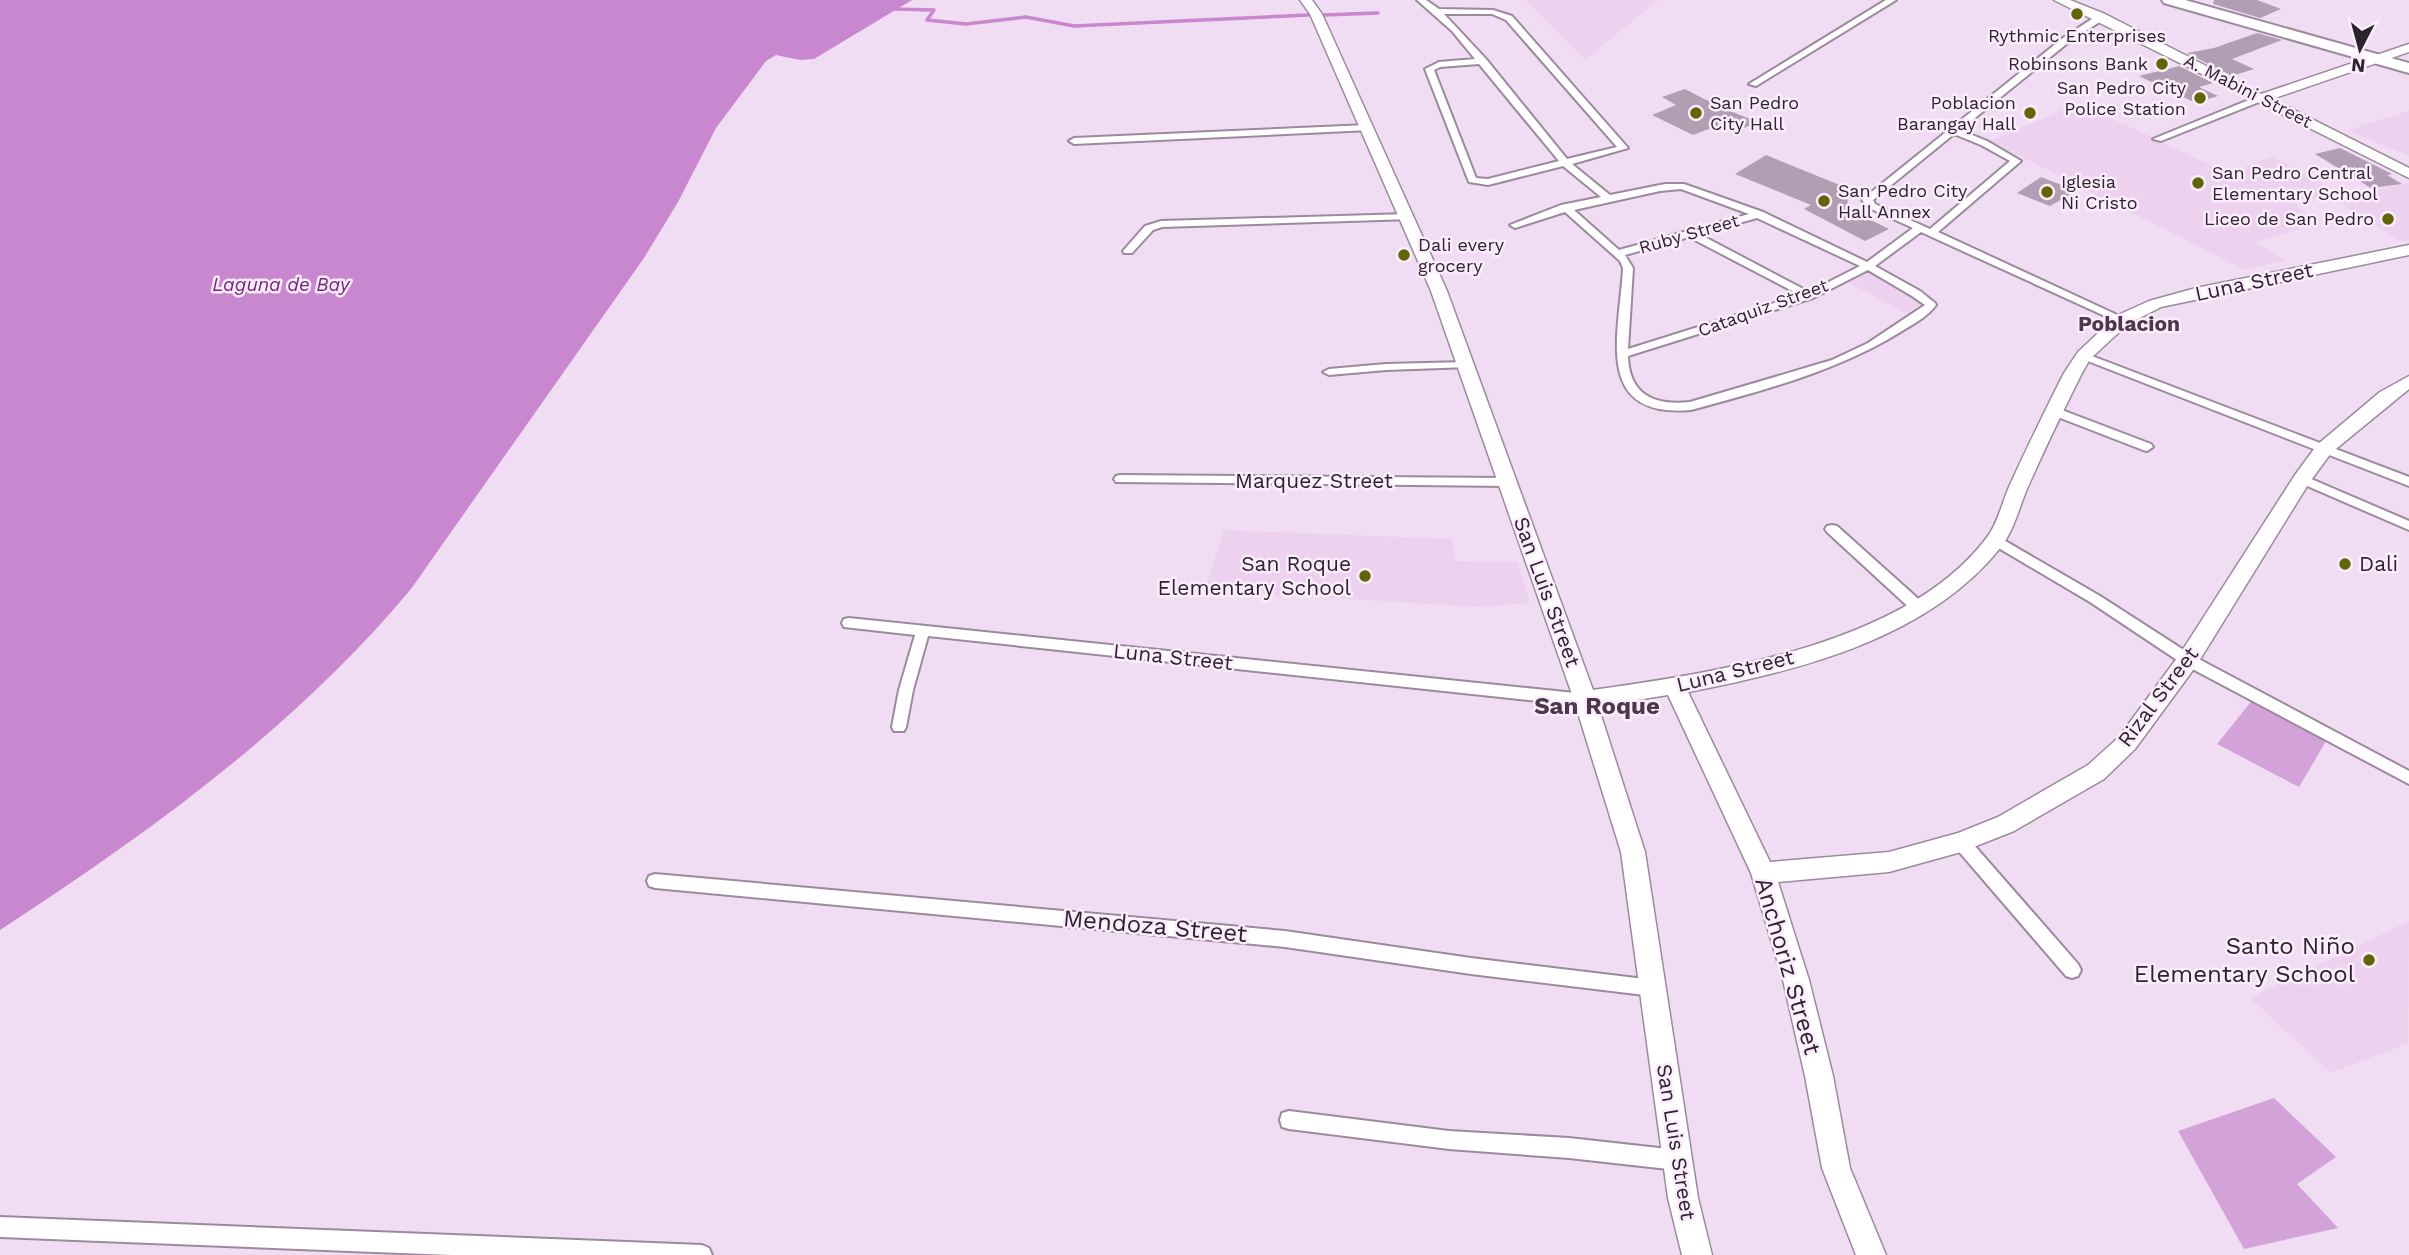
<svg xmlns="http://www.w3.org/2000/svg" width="2409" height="1255" font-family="'Work Sans',sans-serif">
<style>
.built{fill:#ecd2ee}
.green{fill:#d3a2d8}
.water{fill:#c887cf}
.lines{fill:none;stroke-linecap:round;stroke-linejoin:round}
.stream{stroke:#c887cf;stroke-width:3.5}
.building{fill:#b19eb3}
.street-casing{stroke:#9c899d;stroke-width:4}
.secondary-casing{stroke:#9c899d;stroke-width:3}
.highway-casing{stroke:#9c899d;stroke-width:4}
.street{fill:#fff;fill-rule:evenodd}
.secondary{fill:#fff;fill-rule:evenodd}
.highway{fill:#fff;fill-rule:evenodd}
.poi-dot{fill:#606604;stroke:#fcecfd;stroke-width:2.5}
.labels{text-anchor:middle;stroke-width:5;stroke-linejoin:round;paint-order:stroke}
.far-poi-label{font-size:18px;fill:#2b242c;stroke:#fcecfd;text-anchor:start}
.far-street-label{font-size:18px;fill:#2b242c;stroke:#fcecfd}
.far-water-label{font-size:19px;font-style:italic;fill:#72247b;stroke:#fcecfd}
.street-label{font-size:21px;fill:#2b242c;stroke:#fcecfd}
.far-quarter-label{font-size:21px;font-weight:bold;fill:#49394b;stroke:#fcecfd}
.poi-label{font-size:21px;fill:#2b242c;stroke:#fcecfd;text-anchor:end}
.quarter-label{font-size:24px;font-weight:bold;fill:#49394b;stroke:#fcecfd}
.near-street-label{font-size:24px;fill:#2b242c;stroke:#fcecfd}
.near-poi-label{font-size:24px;fill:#2b242c;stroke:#fcecfd;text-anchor:end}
</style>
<rect width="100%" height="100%" fill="#f1ddf3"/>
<g class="built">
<polygon points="1525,0 1658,0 1585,60"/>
<polygon points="2075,105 2126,125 2229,174 2272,156 2336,191 2295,205 2321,223 2256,242 2285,260 2245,270 1990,141"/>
<polygon points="2409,111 2409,156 2348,130"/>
<polygon points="2409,183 2409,240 2403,242 2332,198"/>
<polygon points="1870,272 1899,287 1924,302 1905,313 1848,282"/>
<polygon points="1224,530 1452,539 1456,561 1518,562 1530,603 1479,607 1204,590"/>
<polygon points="2409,921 2408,1043 2331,1073 2250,998"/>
</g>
<g class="green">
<polygon points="2254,698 2328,738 2299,787 2217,744"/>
<polygon points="2274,1098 2336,1157 2297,1184 2338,1228 2244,1249 2178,1131"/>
</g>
<path class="water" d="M0,0H912L814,59L800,60L776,55L766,61L716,128L678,202L644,258L411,589C297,726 149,833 0,930Z"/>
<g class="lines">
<g class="stream">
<polyline points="894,9 934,10 927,20 966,24 1026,17 1074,26 1308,15"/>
<polyline points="1323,15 1378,13"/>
</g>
</g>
<g class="building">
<polygon points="2214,0 2257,0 2281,9 2260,18 2213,4"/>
<polygon points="2257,33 2282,40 2232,59 2254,69 2232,76 2187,53 2214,48"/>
<polygon points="2179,66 2213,83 2199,87 2218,96 2196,103 2139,76"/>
<polygon points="1685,89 1706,100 1728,105 1730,111 1758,122 1734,132 1719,125 1693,135 1652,115 1676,105 1662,97"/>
<polygon points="2340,148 2392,174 2387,175 2402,184 2371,188 2315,154"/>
<polygon points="1766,155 1847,188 1848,209 1889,229 1865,241 1804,209 1811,205 1735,174"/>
<polygon points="2041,177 2077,191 2050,206 2017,193"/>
</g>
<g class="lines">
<defs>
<g id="street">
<path d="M1417,0H1426L1439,9L1493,10L1512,16L1628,148L1572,164L1610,195L1665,184H1684L1763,212L1867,262L1913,228L1869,208L1862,200L1864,198L2063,38L2098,15H2104V19L2069,42L1960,130L1987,141L2021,161L1938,232L2128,320L2126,322H2118L1921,232L1875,266L1920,291L1935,303L1936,305C1927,317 1915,323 1902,331C1840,370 1762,391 1691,410C1591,419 1620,331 1623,268L1620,261L1565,212L1515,228L1510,225L1561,205L1601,197L1563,166L1488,185L1469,182L1425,69L1439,62L1475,59L1452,31ZM1444,14H1492L1506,20L1617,147L1567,159L1486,59ZM1479,64L1559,161L1488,179L1476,178L1434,70L1440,67ZM1954,134L1981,145L2010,161L1930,229L1875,204L1873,200ZM1681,189L1749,214L1619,250L1574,210L1660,191ZM1757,218L1860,266L1809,292L1699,234ZM1689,237L1800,295L1628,349L1633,268L1625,255ZM1868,270L1912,296L1925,305L1868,343L1832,360L1690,402C1655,406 1629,395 1628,356L1813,298Z"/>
<polygon points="1886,0 1896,0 1756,86 1749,84"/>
<polygon points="2261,95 2264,96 2264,100 2161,141 2153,139"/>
<polygon points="1367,125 1370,126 1370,130 1074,144 1069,141 1074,138"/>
<polygon points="1408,214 1413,217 1412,219 1162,227 1153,230 1132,253 1124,253 1123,251 1145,226 1161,221"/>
<polygon points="2084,353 2409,477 2409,486 2080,358 2080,354"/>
<polygon points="1466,362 1472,365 1470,367 1386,370 1329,375 1323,372 1329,369 1386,364"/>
<polygon points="2054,407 2151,444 2153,447 2147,451 2143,450 2050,414 2048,411"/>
<polygon points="1120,475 1508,478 1514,482 1508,486 1116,482 1114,479 1116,476"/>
<polygon points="2302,475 2409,521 2409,530 2298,482 2296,479 2298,476"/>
<polygon points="1832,525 1837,526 1924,604 1926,608 1924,612 1914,612 1827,532 1825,529 1827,526"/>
<polygon points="1995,535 2100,596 2193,656 2409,771 2409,784 2183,664 2090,602 1990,543 1988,540"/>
<polygon points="849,618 1585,694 1590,696 1592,700 1590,704 1585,706 928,636 913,690 906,727 904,731 894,731 892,727 899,690 915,635 844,627 842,623 844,619"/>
<polygon points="1961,835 1967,837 2078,964 2081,970 2078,976 2072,978 2066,976 1955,847 1953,842 1955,837"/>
<polygon points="655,874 1285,931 1471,958 1653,980 1659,982 1662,988 1659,994 1653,996 1471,974 1285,947 655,888 649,886 647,881 649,876"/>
<polygon points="1289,1111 1449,1131 1569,1138 1677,1150 1684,1153 1687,1160 1684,1167 1677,1170 1569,1158 1449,1149 1289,1129 1282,1127 1280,1120 1282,1113"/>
<polygon points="0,1217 702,1245 709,1248 712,1255 451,1255 0,1237"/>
</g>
<g id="secondary">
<path d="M1300,0H1312L1322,14L1447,291L1593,690C1717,672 1908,645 1988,536C1998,522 2002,503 2009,487C2026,449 2045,411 2064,373L2078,352L2116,316L2149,301L2196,288L2409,245V255L2161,307L2128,324L2090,359L2082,373C2063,411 2044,450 2027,489C2019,508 2014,530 2001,547C1928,639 1798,671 1688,692L1770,862L1889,852L1958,833L1998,817L2088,765L2119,737L2180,654L2295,475L2317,445L2380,392L2409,376V389L2331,453L2309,483L2196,666L2135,749L2104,779L2014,831L1961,852L1889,872L1778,882L1809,980L1833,1076L1850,1168L1886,1255H1856L1822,1168L1805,1076L1783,980L1751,873L1668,695L1598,706L1645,852L1698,1198L1712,1255H1682L1668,1198L1621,852L1574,700L1431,291L1310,14Z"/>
<polygon points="2054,0 2070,0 2105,14 2261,94 2409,44 2409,52 2272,99 2409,168 2409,178"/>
</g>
<polygon id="highway" points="2162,0 2185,0 2409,63 2409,73 2164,3"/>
</defs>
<use href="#street" class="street-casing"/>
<use href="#secondary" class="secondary-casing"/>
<use href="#highway" class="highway-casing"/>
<use href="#street" class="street"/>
<use href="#secondary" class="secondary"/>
<use href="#highway" class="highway"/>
</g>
<g class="poi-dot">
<circle cx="2077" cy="14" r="7"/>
<circle cx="2162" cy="64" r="7"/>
<circle cx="2200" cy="98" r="7"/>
<circle cx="1696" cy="113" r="7"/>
<circle cx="2030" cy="113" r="7"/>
<circle cx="2198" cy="183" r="7"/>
<circle cx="2047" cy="192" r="7"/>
<circle cx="1824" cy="201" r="7"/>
<circle cx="2388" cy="219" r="7"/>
<circle cx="1404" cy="255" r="7"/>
<circle cx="2345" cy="564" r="7"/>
<circle cx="1365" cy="576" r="7"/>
<circle cx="2369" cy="960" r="7"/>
</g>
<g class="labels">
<g class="far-poi-label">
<text x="2077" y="42" text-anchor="middle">Rythmic Enterprises</text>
<text x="2148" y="70" text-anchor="end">Robinsons Bank</text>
<text x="2186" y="94" text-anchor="end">San Pedro City<tspan x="2186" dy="21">Police Station</tspan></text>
<text x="1710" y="109">San Pedro<tspan x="1710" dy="21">City Hall</tspan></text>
<text x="2016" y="109" text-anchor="end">Poblacion<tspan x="2016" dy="21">Barangay Hall</tspan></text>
<text x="2212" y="179">San Pedro Central<tspan x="2212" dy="21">Elementary School</tspan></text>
<text x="2061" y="188">Iglesia<tspan x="2061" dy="21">Ni Cristo</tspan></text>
<text x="1838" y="197">San Pedro City<tspan x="1838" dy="21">Hall Annex</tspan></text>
<text x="2374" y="225" text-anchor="end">Liceo de San Pedro</text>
<text x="1418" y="251">Dali every<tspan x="1418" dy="21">grocery</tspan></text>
</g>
<g class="far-street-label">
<text transform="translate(2248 91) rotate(27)" y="6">A. Mabini Street</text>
<text transform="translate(1689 234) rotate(-16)" y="6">Ruby Street</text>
<text transform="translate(1763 308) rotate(-20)" y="6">Cataquiz Street</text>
</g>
<g class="far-water-label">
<text x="281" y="291">Laguna de Bay</text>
</g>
<g class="street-label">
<text transform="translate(2254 282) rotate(-12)" y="7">Luna Street</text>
<text x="1314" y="488">Marquez Street</text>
<text transform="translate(1547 592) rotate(70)" y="7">San Luis Street</text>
<text transform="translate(1173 657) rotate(6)" y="7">Luna Street</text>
<text transform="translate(1735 671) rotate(-14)" y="7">Luna Street</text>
<text transform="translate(2158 697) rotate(-53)" y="7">Rizal Street</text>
<text transform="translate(1676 1142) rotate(81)" y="7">San Luis Street</text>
</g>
<g class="far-quarter-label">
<text x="2129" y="331">Poblacion</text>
</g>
<g class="poi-label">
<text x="1351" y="571">San Roque<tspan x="1351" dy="24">Elementary School</tspan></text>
<text x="2359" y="571" text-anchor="start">Dali</text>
</g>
<g class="quarter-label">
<text x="1597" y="714">San Roque</text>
</g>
<g class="near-street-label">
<text transform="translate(1155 926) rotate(5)" y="8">Mendoza Street</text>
<text transform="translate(1788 966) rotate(74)" y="8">Anchoriz Street</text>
</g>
<g class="near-poi-label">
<text x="2355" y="954">Santo Niño<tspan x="2355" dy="28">Elementary School</tspan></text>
</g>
</g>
<g transform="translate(2360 49) rotate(186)" stroke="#fcecfd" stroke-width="5" paint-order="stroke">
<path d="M0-5L12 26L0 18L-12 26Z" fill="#2b242c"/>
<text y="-10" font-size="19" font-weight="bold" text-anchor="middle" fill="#2b242c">N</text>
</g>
</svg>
